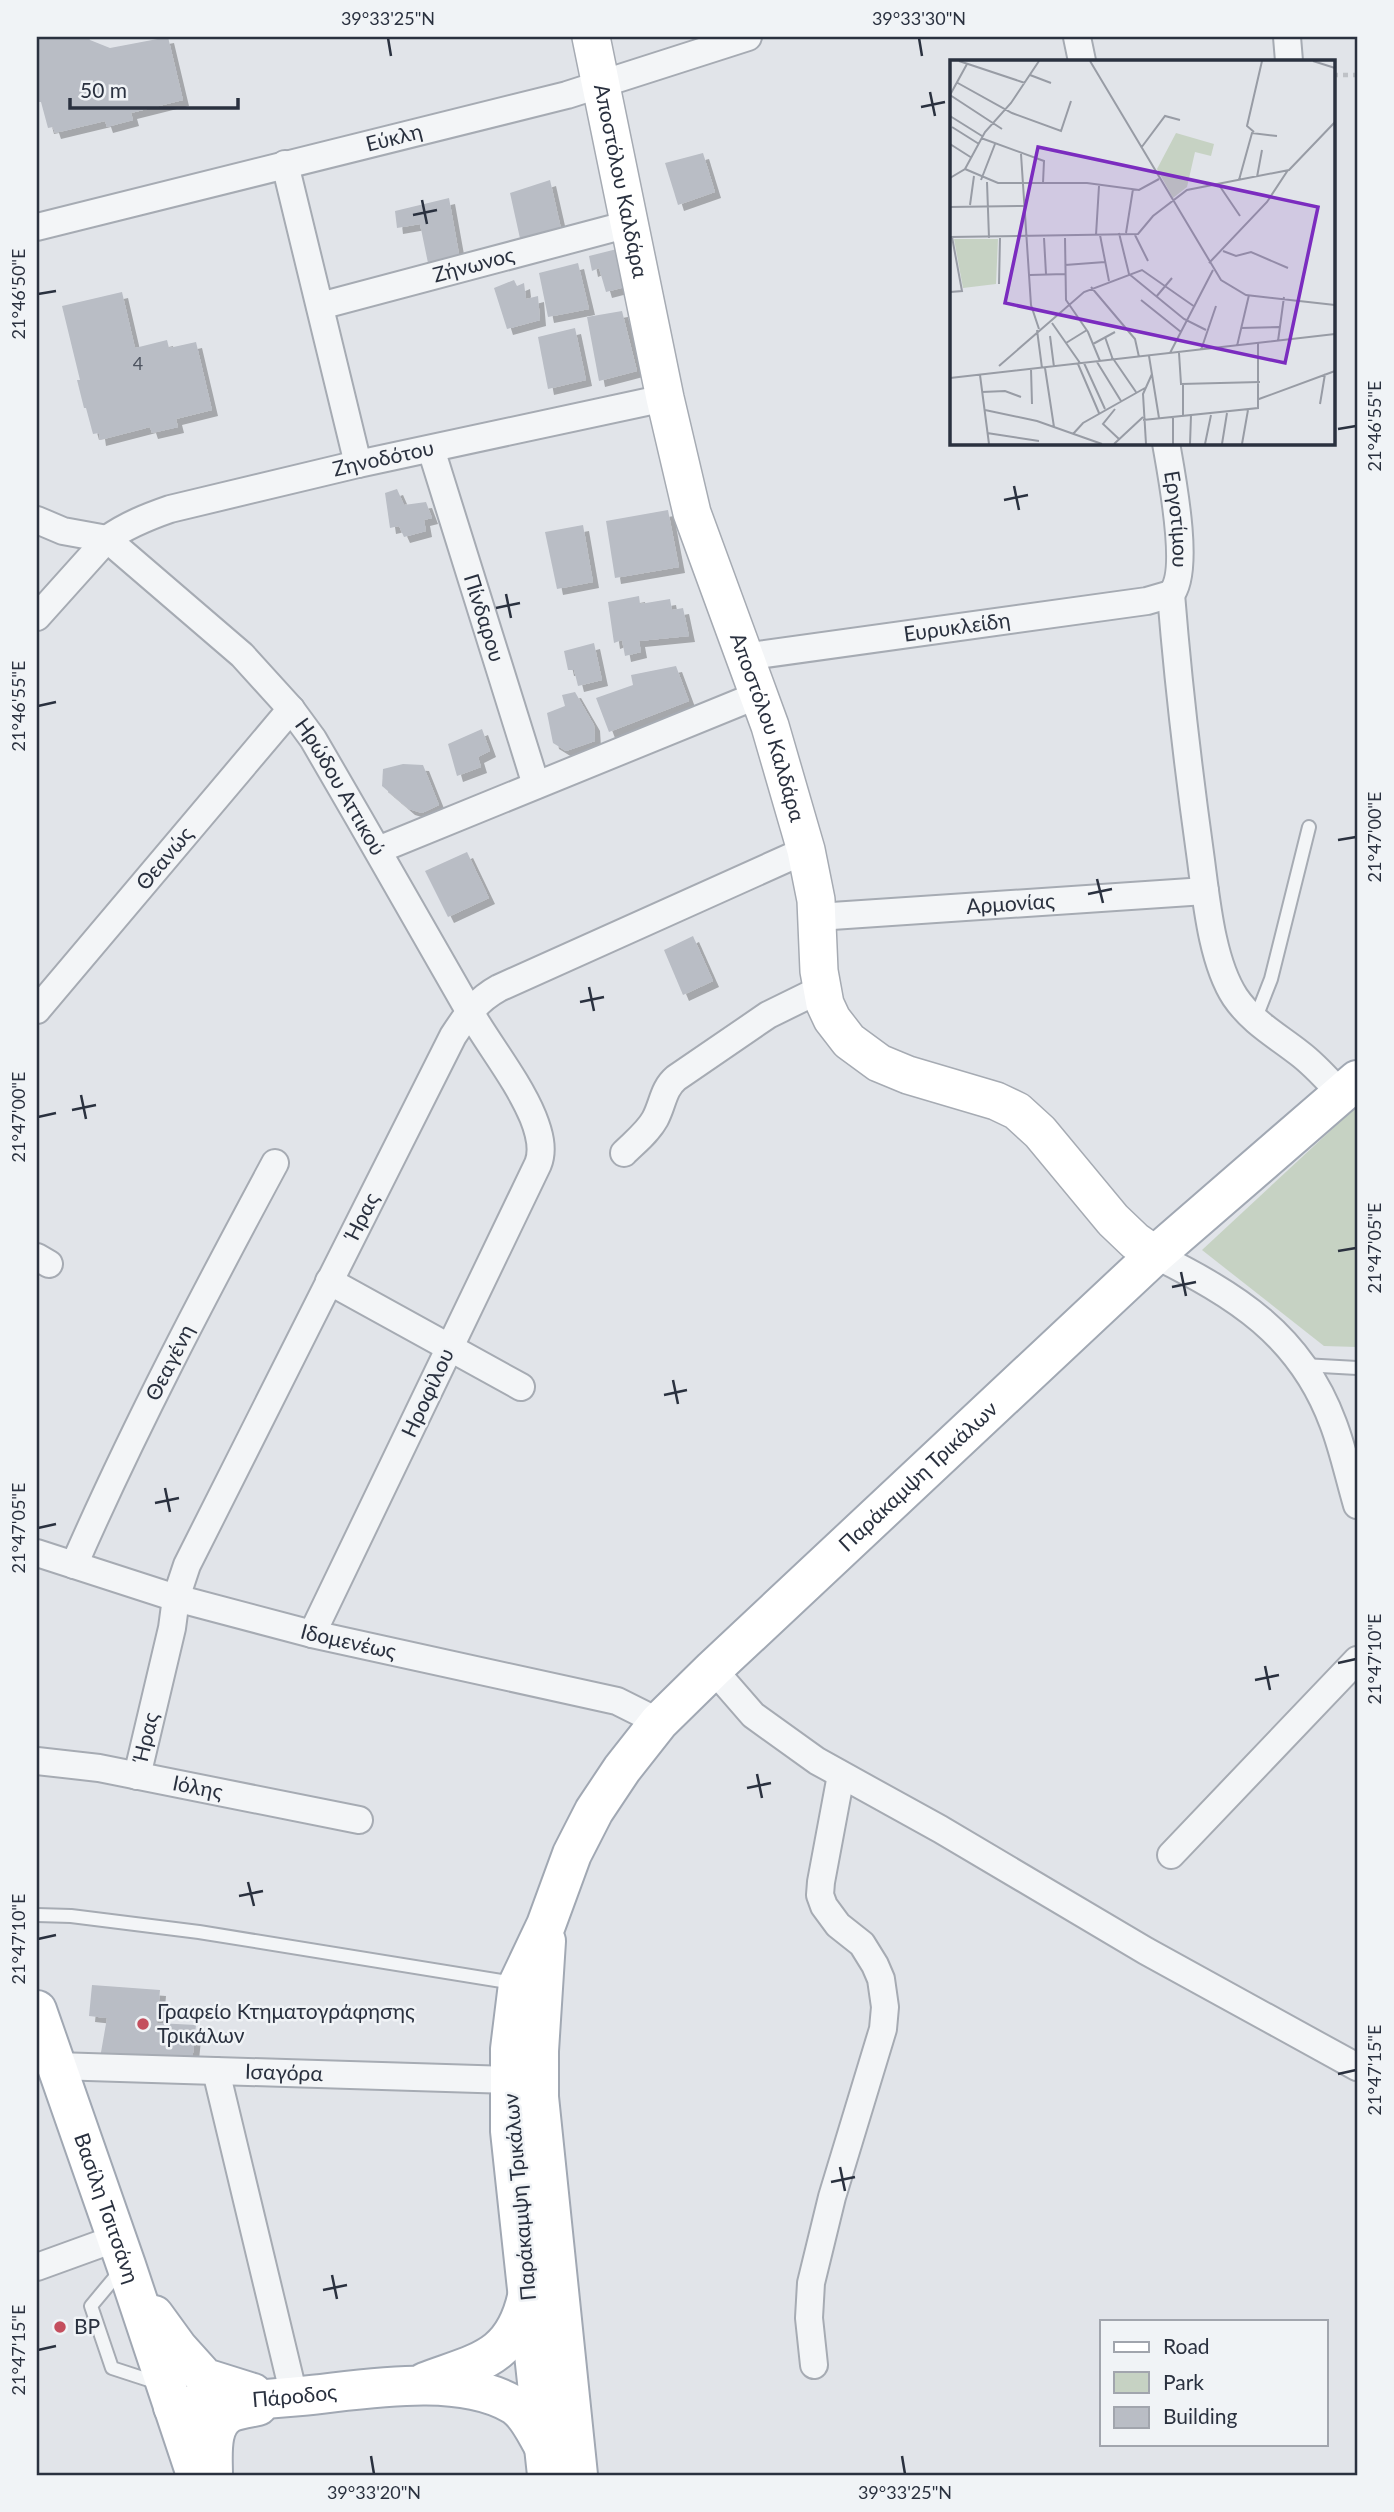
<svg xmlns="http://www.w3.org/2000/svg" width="1394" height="2512" font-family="Lato,sans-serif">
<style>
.green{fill:#c6d2c3}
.building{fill:#b9bdc5;filter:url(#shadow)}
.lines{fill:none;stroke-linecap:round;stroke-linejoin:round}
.lane-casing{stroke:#a6abb3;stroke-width:16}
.street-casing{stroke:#a6abb3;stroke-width:30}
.secondary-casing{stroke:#a6abb3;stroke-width:40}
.primary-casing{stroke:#a1a8b3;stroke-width:42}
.path{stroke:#bfc2c7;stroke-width:4.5;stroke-dasharray:5 5;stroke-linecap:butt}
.lane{stroke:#f3f5f7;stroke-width:12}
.street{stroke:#f3f5f7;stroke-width:26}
.secondary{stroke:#fff;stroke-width:37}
.primary{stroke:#fff;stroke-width:38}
.ticks{fill:none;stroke:#2a313f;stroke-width:2.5}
.poi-dot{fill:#c44f5e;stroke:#f0f3f6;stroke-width:2.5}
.labels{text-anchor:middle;stroke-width:5;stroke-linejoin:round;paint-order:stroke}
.number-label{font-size:18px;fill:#4e5460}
.street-label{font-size:21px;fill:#2a313f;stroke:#f0f3f6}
.poi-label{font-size:21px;fill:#2a313f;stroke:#f0f3f6;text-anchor:start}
.inset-road{fill:none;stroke:#989ca5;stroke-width:2}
.view{fill:#7b2cbf;fill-opacity:0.15;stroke:#7b2cbf;stroke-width:3.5}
.inset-edge{fill:none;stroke:#2a313f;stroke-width:3.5}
.neatline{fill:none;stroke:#2a313f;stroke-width:2.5}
.ticks-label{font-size:18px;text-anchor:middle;fill:#2a313f}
</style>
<defs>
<filter id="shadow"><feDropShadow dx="6" dy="6" stdDeviation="0" flood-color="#0004"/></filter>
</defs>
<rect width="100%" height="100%" fill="#e1e4e9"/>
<polygon class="green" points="1357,1106 1357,1347 1324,1346 1202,1250"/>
<g class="building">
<polygon points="37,37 89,37 90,40 110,48 168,37 183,100 131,113 133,120 107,127 105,121 55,133 53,127 48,128 41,102 38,102 37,96"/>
<polygon points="703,153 715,192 678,205 665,163"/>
<polygon points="550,180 562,233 521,243 510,193"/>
<polygon points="449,198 459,254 428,263 420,224 397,228 395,211"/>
<polygon points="625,247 629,286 606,292 599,268 592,271 589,256"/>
<polygon points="578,263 589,309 548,317 539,273"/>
<polygon points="514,280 517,286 524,283 526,299 538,296 540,320 507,329 494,288"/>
<polygon points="122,292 135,348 167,340 169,348 196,342 212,410 176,419 178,427 152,433 150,427 100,440 99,433 93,434 86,408 84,408 77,380 80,380 62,306"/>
<polygon points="622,311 637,371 599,381 587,317"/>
<polygon points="575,328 586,380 548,389 538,337"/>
<polygon points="397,489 404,505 426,502 432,518 424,520 426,531 404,537 399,526 390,528 385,493"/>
<polygon points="668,510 679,567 615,578 606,521"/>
<polygon points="583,525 593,582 557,589 545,532"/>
<polygon points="639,596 640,604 670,599 672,610 683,608 689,636 639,641 641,652 625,656 622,640 614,643 608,602"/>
<polygon points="594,643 602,680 578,686 574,670 568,670 564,651"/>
<polygon points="676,666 689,701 609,732 596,698 633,685 631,675"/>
<polygon points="575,692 594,725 595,741 566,751 553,743 547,713 565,706 562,695"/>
<polygon points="482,729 490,751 478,757 481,767 457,776 448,744"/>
<polygon points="403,764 423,765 439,805 422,813 409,809 382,786 383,769"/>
<polygon points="467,852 489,898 448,917 425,871"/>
<polygon points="693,936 713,981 683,995 664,950"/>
<polygon points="92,1985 160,1990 157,2023 196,2025 192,2063 100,2058 107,2018 89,2016"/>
</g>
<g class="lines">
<defs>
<g id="lane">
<polyline points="1255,1020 1271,979 1309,827"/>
<polyline points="1303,1365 1357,1368"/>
<polyline points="37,1915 71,1916 199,1932 514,1983"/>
<polyline points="121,2270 91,2306 112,2368 158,2383"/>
</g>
<g id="street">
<polyline points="1077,37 1082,61"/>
<polyline points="1287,37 1289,61"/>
<polyline points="285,164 358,464"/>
<path id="s1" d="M37,227L567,95L748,37"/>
<path id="s2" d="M320,306L629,224"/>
<path id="s3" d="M1166,443C1171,472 1191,572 1171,594"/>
<path id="s4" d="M431,449L536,785"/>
<path id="s5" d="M37,520L63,531L107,539L242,655L291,709L313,739C365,828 416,918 467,1007C488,1044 517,1079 533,1117C539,1132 544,1149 538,1164L312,1634"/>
<path d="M1171,594C1178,681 1188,767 1200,853C1206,896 1211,960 1235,997C1252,1022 1276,1035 1299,1053C1315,1065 1327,1079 1341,1094"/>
<path id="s6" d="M37,617L107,539C127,525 147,517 170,509L358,464L665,398"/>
<path id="s7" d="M744,657L1147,601L1171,594"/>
<polyline points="378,850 758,695"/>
<path id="s8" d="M817,917L1205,891"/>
<path id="s9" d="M37,1010L291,709"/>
<path d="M624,1153C635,1142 648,1132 655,1119C663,1104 663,1089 676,1078L768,1015L821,989"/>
<path d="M1155,1255C1235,1295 1300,1334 1333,1423C1343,1449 1349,1478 1357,1505"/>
<polyline points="37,1257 49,1264"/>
<polyline points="329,1281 521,1387"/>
<path id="s10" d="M37,1553L176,1598L312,1634L617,1701L659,1722"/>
<path id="s11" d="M74,1565C134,1428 204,1295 275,1163"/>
<polyline points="713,1669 753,1715 817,1761 940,1829 1146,1951 1357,2067"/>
<path id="s12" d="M37,1761L99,1768L359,1820"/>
<path id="s13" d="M137,1776L172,1628L176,1598L187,1565L453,1036C466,1016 477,1000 499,988L806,850"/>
<polyline points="1171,1855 1357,1660"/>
<path id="s14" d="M56,2066L510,2080"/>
<polyline points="216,2071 294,2396"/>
<polyline points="37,2267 117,2238"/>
<polyline points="814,2365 809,2318 811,2283 832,2197 883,2029 885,2007 881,1979 875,1965 862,1944 838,1925 824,1906 820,1895 821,1882 841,1775"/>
</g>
<g id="secondary">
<path id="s15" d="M591,37L665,398L692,513L770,726L806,850L816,900L819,971L825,1004L832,1019L849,1041L879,1063L908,1075L996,1101L1017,1111L1040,1132L1113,1220L1135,1241L1155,1255"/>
</g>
<g id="primary">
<polyline points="546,1941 539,2051 539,2097 578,2475"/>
<path id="s16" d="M37,2010L126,2265L196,2475"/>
<polyline points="154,2315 178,2348 205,2378 253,2393"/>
<path d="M425,2382C478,2362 513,2359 527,2297"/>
<path id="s17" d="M173,2407C216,2403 258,2400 301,2396C363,2390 456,2372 512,2404C527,2412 535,2432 544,2447"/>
<path d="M213,2475C213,2455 209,2424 230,2413C238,2409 249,2408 258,2406"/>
<path id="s18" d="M547,2475L510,2131V2049L518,1984L546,1925L572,1854L594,1811L622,1769L659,1722L713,1669L1155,1255L1357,1080"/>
</g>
</defs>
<use href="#lane" class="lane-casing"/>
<use href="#street" class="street-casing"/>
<use href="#secondary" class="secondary-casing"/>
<use href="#primary" class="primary-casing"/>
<polyline class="path" points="1333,75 1357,75"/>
<use href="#lane" class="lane"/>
<use href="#street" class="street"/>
<use href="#secondary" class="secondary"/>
<use href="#primary" class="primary"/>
</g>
<path class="ticks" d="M388,38L391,56M919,38L922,56M930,92L935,116M921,107L945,102M422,200L427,224M413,215L437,210M38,294L56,291M1338,429L1356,426M1014,486L1019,510M1004,500L1028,495M506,594L511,618M496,608L520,603M38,706L56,702M1338,840L1356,837M1097,879L1103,903M1088,894L1112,889M589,987L594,1011M580,1002L604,997M81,1095L86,1119M72,1110L96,1105M38,1117L56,1113M1338,1251L1356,1248M1181,1272L1186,1296M1172,1287L1196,1282M673,1380L678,1404M664,1395L687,1390M165,1488L170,1512M155,1503L179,1498M38,1528L56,1524M1338,1663L1356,1659M1265,1666L1270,1690M1255,1680L1279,1675M757,1774L762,1798M747,1788L771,1783M248,1882L254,1906M239,1896L263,1891M38,1939L56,1935M1338,2074L1356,2070M840,2167L845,2191M831,2182L855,2177M332,2275L337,2299M323,2290L347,2285M38,2350L56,2346M371,2456L374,2474M902,2456L905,2474"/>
<g class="poi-dot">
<circle cx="143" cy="2024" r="7"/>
<circle cx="60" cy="2327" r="7"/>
</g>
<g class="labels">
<g class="number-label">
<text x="138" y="370">4</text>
</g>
<g class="street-label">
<text dy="7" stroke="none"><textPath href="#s1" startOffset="368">Εύκλη</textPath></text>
<text dy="7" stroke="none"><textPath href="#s15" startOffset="147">Αποστόλου Καλδάρα</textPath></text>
<text dy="7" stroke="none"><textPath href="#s2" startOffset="159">Ζήνωνος</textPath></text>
<text dy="7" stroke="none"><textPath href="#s6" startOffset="394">Ζηνοδότου</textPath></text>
<text dy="7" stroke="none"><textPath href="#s3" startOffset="77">Εργοτίμου</textPath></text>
<text dy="7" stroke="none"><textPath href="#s4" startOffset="177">Πίνδαρου</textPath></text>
<text dy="7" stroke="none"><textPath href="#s7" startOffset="215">Ευρυκλείδη</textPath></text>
<text dy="7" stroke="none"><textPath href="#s15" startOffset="714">Αποστόλου Καλδάρα</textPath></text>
<text dy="7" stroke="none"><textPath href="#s5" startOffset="416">Ηρώδου Αττικού</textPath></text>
<text dy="7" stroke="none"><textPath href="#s9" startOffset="198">Θεανώς</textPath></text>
<text dy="7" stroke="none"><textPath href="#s8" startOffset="194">Αρμονίας</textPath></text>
<text dy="7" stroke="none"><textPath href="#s13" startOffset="607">Ήρας</textPath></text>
<text dy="7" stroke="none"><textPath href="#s11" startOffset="224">Θεαγένη</textPath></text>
<text transform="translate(428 1393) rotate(-65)" y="7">Ηροφίλου</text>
<text dy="7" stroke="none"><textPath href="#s18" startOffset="1150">Παράκαμψη Τρικάλων</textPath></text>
<text dy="7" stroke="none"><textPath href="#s10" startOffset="324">Ιδομενέως</textPath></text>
<text dy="7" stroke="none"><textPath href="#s13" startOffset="40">Ήρας</textPath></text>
<text dy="7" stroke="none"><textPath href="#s12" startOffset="163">Ιόλης</textPath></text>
<text dy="7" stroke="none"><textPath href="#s14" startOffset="228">Ισαγόρα</textPath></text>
<text transform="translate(520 2197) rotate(-95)" y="7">Παράκαμψη Τρικάλων</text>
<text dy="7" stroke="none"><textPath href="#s16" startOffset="210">Βασίλη Τσιτσάνη</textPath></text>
<text dy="7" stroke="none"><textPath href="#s17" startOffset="122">Πάροδος</textPath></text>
</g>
<g class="poi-label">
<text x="157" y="2019">Γραφείο Κτηματογράφησης<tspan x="157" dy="24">Τρικάλων</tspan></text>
<text x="74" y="2334">BP</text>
</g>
</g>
<g transform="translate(950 60)">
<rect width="385" height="385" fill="#e1e4e9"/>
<path d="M226,73L264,84L261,96L245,92L237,127L223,138L207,109ZM4,179H48L46,224L13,228Z" fill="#c6d2c3"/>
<path class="inset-road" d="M9,1L75,23M140,1L271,220L296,235L385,245M363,1L385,8M80,15L101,23M6,22L62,53L111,71L121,41M0,35L52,69M0,35L17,4M0,56L32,76M2,67L29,84M304,72L297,66L312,1M31,78L94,101L93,123M0,84L22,98M191,88L215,56L230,60M71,94L81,245L89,269M15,109L48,123H137L189,130L209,119M307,117L312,90M0,118L15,109L35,72L61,43L89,1M31,120L45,84M289,120L302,73L327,76M37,122L39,178M269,125L290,156M20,145L24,116M0,147L75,146M169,173L179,214L234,259L256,270M176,173L183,129M146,175L149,126M150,175L159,221M185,175L198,201M0,177L188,174L203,156L237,130L339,110L385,62M94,178L96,214M115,178L116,240L138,272L150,301M273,191L286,196L301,192L338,208M259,203L317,142L338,110M115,205L155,202M80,215L115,214M49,224L50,178M141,227L185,279L189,297M0,232L12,231L2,177M206,237L222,218M191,240L231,272M102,263L130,303M291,268L329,267M87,270L92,308M100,276L104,307M155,277L163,300M328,281L334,237M116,283L137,270M143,284L165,272M287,286L299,235M251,290L266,246M220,293L263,210M229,293L231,324L310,322M199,296L209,358M164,300L186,332M147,302L171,341M134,303L155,349M128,304L149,353M49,306L134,232L192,210L245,247M95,308L104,367M81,309L82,344M30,315L39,384M0,318L385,274M32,332L55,331L71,337M309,339L385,311M370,344L375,314M165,349L153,364L169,379M35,350L87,361L152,384M233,356V323M193,360L308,348V283M37,373L89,381M123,374L133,363L195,328M164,384L193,357M196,384L193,334L202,314M223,384V357M240,384L241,355M255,384L261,355M272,384L277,353M292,384L298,350"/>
<path class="view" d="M88,87L368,147L335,303L55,243Z"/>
<rect width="385" height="385" class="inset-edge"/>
</g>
<rect width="1394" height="2512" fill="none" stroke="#f0f3f6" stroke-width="77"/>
<rect x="1100" y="2320" width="228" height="126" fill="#f0f3f6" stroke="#a1a5ad" stroke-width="2"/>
<rect x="1114" y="2342" width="35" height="10" fill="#ffffff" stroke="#a1a5ad" stroke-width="2"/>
<text x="1163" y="2354" font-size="21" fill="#2a313f">Road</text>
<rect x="1114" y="2372" width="35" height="21" fill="#c6d2c3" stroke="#a1a5ad" stroke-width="2"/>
<text x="1163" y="2390" font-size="21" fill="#2a313f">Park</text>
<rect x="1114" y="2407" width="35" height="21" fill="#b9bdc5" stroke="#a1a5ad" stroke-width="2"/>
<text x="1163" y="2424" font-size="21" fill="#2a313f">Building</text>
<path d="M70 98v10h168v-10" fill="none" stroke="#2a313f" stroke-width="3.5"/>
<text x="80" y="98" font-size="21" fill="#2a313f" stroke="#f0f3f6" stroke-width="5" paint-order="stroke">50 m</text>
<rect x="38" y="38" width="1318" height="2436" class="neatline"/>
<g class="ticks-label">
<text x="388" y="25">39°33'25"N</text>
<text x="919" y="25">39°33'30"N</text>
<text transform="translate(19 294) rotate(-90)" y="6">21°46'50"E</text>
<text transform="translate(1375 426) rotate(-90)" y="6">21°46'55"E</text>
<text transform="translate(19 706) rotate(-90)" y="6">21°46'55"E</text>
<text transform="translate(1375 837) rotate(-90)" y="6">21°47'00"E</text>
<text transform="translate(19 1117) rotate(-90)" y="6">21°47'00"E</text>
<text transform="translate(1375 1248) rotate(-90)" y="6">21°47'05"E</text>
<text transform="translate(19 1528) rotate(-90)" y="6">21°47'05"E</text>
<text transform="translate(1375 1659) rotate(-90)" y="6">21°47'10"E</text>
<text transform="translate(19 1939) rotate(-90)" y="6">21°47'10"E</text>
<text transform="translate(1375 2070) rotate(-90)" y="6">21°47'15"E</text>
<text transform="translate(19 2350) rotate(-90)" y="6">21°47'15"E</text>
<text x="374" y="2499">39°33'20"N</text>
<text x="905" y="2499">39°33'25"N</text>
</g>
</svg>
